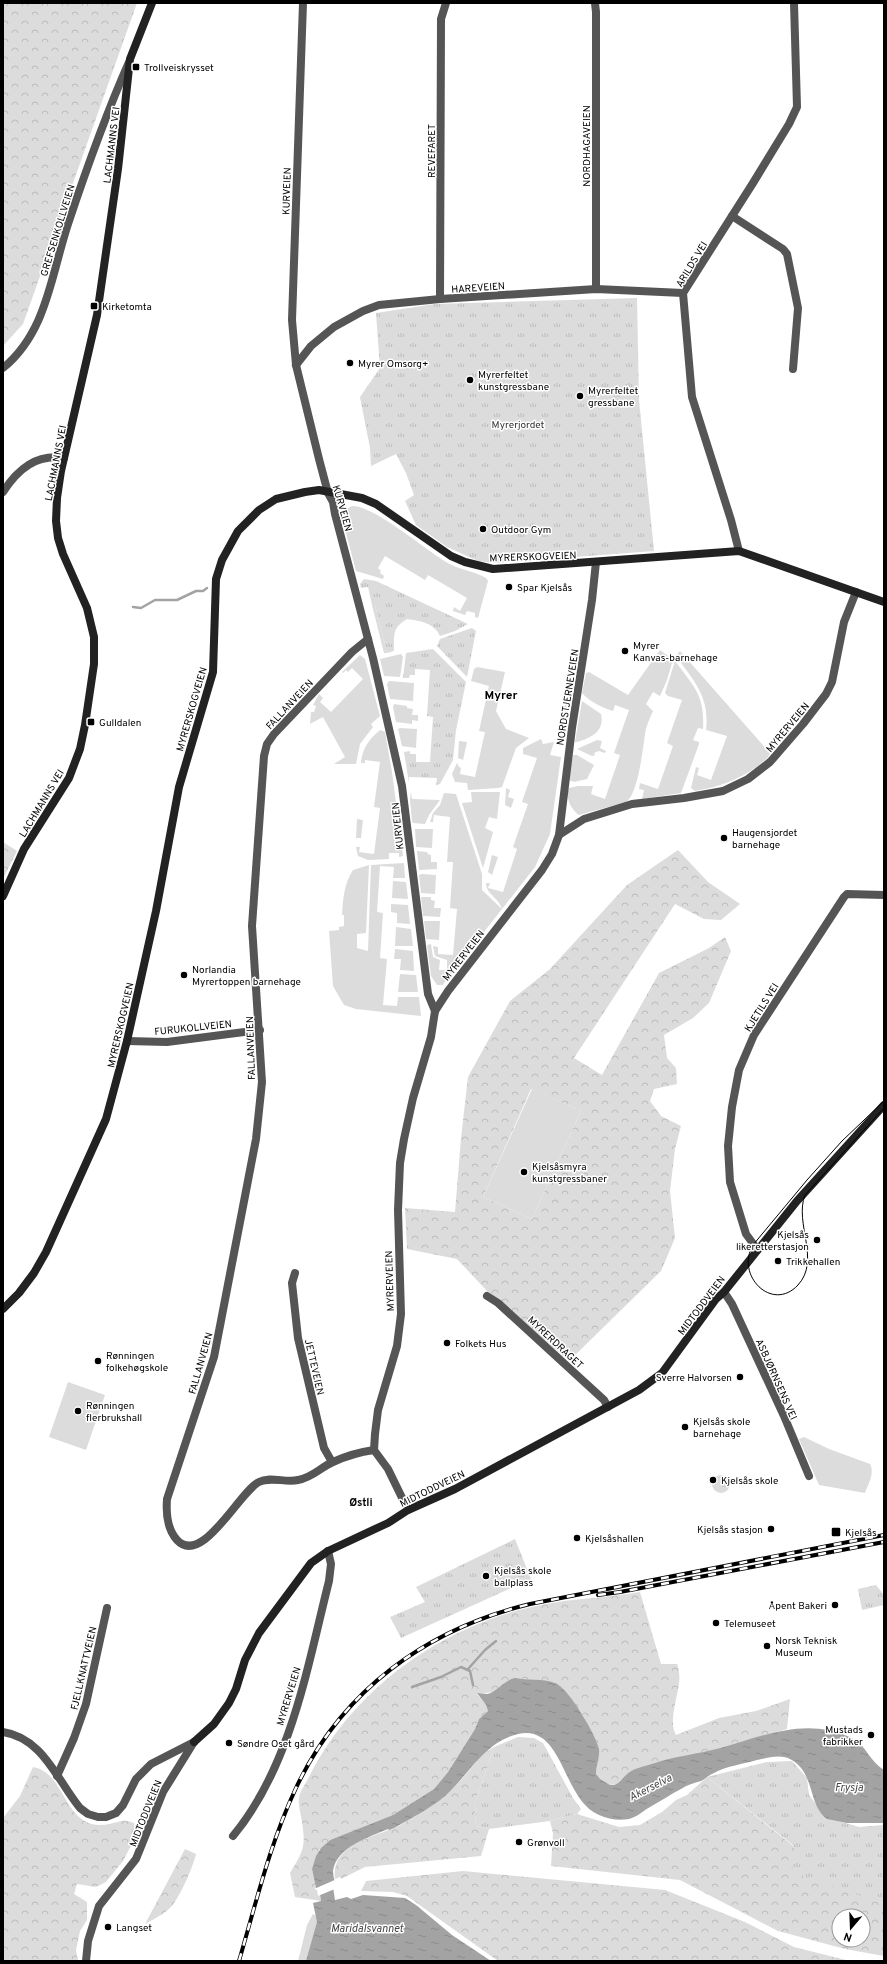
<svg xmlns="http://www.w3.org/2000/svg" width="887" height="1964" font-family="Overpass,sans-serif">
<style>
.green{fill:#dcdcdc}
.forest{fill:url(#forest-crowns);fill-rule:evenodd}
.park{fill:url(#park-tufts)}
.water{fill:url(#water-ripples)}
.pier{fill:#fff}
.lines{fill:none;stroke-linecap:round;stroke-linejoin:round}
.stream{stroke:#a3a3a3;stroke-width:2.5}
.street{stroke:#555;stroke-width:8}
.secondary{stroke:#222;stroke-width:8}
.tram{stroke:#000;stroke-width:1}
.rail-casing{stroke:#000;stroke-width:4}
.rail{stroke:#fff;stroke-width:2.5;stroke-dasharray:8;stroke-linecap:butt}
.poi-dot{fill:#000;stroke:#fff;stroke-width:1.5}
.labels{text-anchor:middle;stroke-width:3;stroke-linejoin:round;paint-order:stroke}
.poi-label{font-size:10px;fill:#000;stroke:#fff;text-anchor:start}
.street-label{font-size:10px;fill:#000;stroke:#fff}
.park-label{font-size:10px;fill:#333;stroke:#fff}
.neighbourhood-label{font-size:11px;font-weight:bold;fill:#000;stroke:#fff}
.water-label{font-size:11px;font-style:italic;fill:#444;stroke:#fff}
.quarter-label{font-size:12px;font-weight:bold;fill:#000;stroke:#fff}
</style>
<defs>
<pattern id="forest-crowns" width="20" height="18" patternUnits="userSpaceOnUse"><rect width="20" height="18" fill="#dcdcdc"/><path d="M2 6a3 3 0 1 1 6 0M12 15a3 3 0 1 1 6 0" fill="none" stroke="#bbb"/></pattern>
<pattern id="park-tufts" width="24" height="20" patternUnits="userSpaceOnUse"><rect width="24" height="20" fill="#dcdcdc"/><path d="M3 7l-1-3M5 7V3M7 7l1-3M15 17l-1-3M17 17v-4M19 17l1-3" fill="none" stroke="#bbb"/></pattern>
<pattern id="water-ripples" width="26" height="14" patternUnits="userSpaceOnUse"><rect width="26" height="14" fill="#a3a3a3"/><path d="M2 4q2-2 4 0t4 0M15 11q2-2 4 0t4 0" fill="none" stroke="#8b8b8b"/></pattern>
</defs>
<rect width="100%" height="100%" fill="#fff"/>
<g class="green">
<path d="M352,506C373,505 426,550 446,562C459,570 475,571 486,578L488,581L478,618L475,617V613L467,611L465,615L453,611L454,607L460,611L467,598L428,575L425,580L385,556L378,568L381,571L380,573L384,576L383,579L356,571L342,518L344,510Z"/>
<polygon points="372,605 375,605 387,653 384,653"/>
<path d="M660,650L672,659V663L667,680L660,696L653,692L646,704L653,711C650,718 646,726 645,734C643,748 638,795 626,802L579,815C571,809 565,798 569,788L578,786H593L591,794L605,799L620,755L614,753L629,710L615,705L613,711C603,708 590,702 582,693L586,673L589,672L628,695Z"/>
<path d="M680,651L770,753C769,758 762,762 758,766C738,780 719,787 695,791L691,788L696,767L699,768L697,775L711,780L727,736L706,730C710,697 694,681 676,656Z"/>
<polygon points="401,654 403,657 400,677 384,676 380,659"/>
<polygon points="360,655 365,659 380,716 371,724 373,727 360,744 356,764 334,764 345,757 323,717 310,724 311,712 314,712 316,706 313,705 319,694 323,698 320,702 331,712 363,679 352,668 348,672 346,670 343,673 342,672"/>
<path d="M675,661C694,687 705,695 703,729L698,728L693,740L699,742V744L681,793L642,799L644,790L639,789L640,783L658,789L673,746L667,743L682,700L668,696L665,693Z"/>
<polygon points="477,667 505,672 496,711 506,729 529,738 516,748 502,787 498,788 468,790 467,783 455,782 452,774 457,763 459,767 461,768 460,774 475,777 485,732 479,731 489,686 471,681 474,669"/>
<polygon points="389,681 414,683 413,701 390,699 387,684"/>
<path d="M582,701L601,714C605,731 591,738 577,742H575Z"/>
<polygon points="394,704 407,706 407,708 413,709 412,715 418,715 418,721 412,720 412,724 396,722 393,707"/>
<polygon points="569,705 566,723 562,725 560,723 561,714 565,715 566,709 562,708 562,706"/>
<polygon points="400,728 417,729 416,748 402,746 398,729"/>
<path d="M380,730L385,732L392,772L403,856L399,857V853H389V859L368,860L358,856L356,847H360L359,852L374,854L380,808L374,807L380,762L365,760V763H361C362,749 369,739 380,730Z"/>
<path d="M541,739L543,744L554,742L550,755L561,757L550,834L535,867L444,983L443,985H437L431,976L427,945L431,944L433,957L440,960L439,970H447V960L435,956L433,946L438,947V954L453,955L457,909L450,908L453,862H447L450,817L434,815L433,822H430L433,813L440,805L444,793L456,794L482,874V890L502,909C499,898 486,894 486,883H490L488,888L503,892L517,849L513,847L528,804L522,802L537,758L523,754V748Z"/>
<polygon points="597,740 602,741 600,748 606,751 605,753 599,751 594,753 595,755 592,756 577,749"/>
<polygon points="459,741 467,742 463,760 458,758"/>
<polygon points="573,755 577,755 594,765 587,779 574,782 569,780"/>
<polygon points="506,788 510,790 508,797 514,799 511,808 505,805"/>
<polygon points="411,792 412,799 440,800 429,815 425,824 413,823 412,821 410,800"/>
<polygon points="471,792 500,792 497,819 489,817 485,828 493,832 483,868 462,803 472,802"/>
<polygon points="357,819 363,820 361,838 356,838"/>
<polygon points="415,829 433,829 432,848 416,847"/>
<polygon points="417,851 427,852 428,854 431,855 431,862 437,862 437,869 419,870"/>
<polygon points="492,855 498,857 492,875 488,872"/>
<path d="M404,863L405,878H393L394,867L380,866L377,912L383,913L380,958L387,959L383,1005L397,1006L398,997H419L421,1016L356,1009L344,1005L333,986L329,931L339,930V927L344,926V915H342C343,898 344,884 353,870L369,865L366,933L357,934V948L368,951L371,865Z"/>
<polygon points="422,874 436,875 435,894 421,893 419,875"/>
<polygon points="393,881 406,882 408,899 392,898"/>
<polygon points="421,897 431,897 431,900 435,901 434,908 441,908 440,917 423,916"/>
<polygon points="391,904 408,905 410,924 397,923 397,913 391,912"/>
<polygon points="424,921 440,921 439,940 426,939"/>
<polygon points="396,927 411,929 413,946 395,946"/>
<polygon points="395,949 413,951 414,971 400,970 401,959 394,959"/>
<polygon points="400,974 416,975 418,992 398,992"/>
<polygon points="532,1089 581,1111 532,1219 483,1197"/>
<polygon points="68,1382 105,1395 86,1450 49,1437"/>
<path d="M804,1437L829,1449L870,1464C875,1473 868,1485 865,1493L819,1485L799,1439Z"/>
<polygon points="313,1914 322,1919 312,1961 298,1961 307,1925"/>
</g>
<g class="forest">
<polygon points="3,3 137,3 23,324 3,346"/>
<polygon points="3,842 17,851 3,879"/>
<path d="M678,850L708,882L740,904L721,920L704,919L675,904L574,1058L602,1075L659,973L709,948L725,937L731,951L709,1003L693,1018L664,1035L667,1058L676,1068L677,1084L654,1089L650,1101L661,1116L681,1126L675,1149L670,1191L675,1238L661,1271L569,1361L487,1291L457,1259L407,1249L405,1208L455,1212L461,1138L468,1077L510,1001L550,969L627,885ZM531,1089L581,1111L532,1219L483,1197Z"/>
<path d="M640,1592L661,1664H677C679,1669 680,1677 679,1683C678,1696 668,1722 676,1735L719,1718L756,1711L790,1699L787,1729L627,1774L618,1784L610,1785L599,1779L596,1774L598,1758L597,1743L581,1712L535,1680L511,1679L493,1692L477,1694L486,1705L488,1711L479,1719L475,1729L448,1772L434,1789L393,1815L330,1840L319,1850L312,1869L316,1888H319L321,1901L295,1897L290,1873C305,1848 306,1846 301,1816C300,1811 298,1803 299,1798C300,1791 306,1783 309,1777C354,1687 444,1624 541,1605C574,1598 607,1598 640,1592Z"/>
<path d="M494,1747L475,1803L476,1826L489,1829L481,1856L365,1867L341,1879L340,1877L335,1879C331,1841 380,1837 404,1823C424,1811 447,1796 462,1779C473,1767 480,1754 494,1747Z"/>
<path d="M33,1767C60,1772 62,1806 83,1820C97,1829 108,1824 122,1821C126,1820 131,1822 134,1823L135,1838L123,1861L106,1882L96,1887L77,1884L74,1894L87,1902V1920L80,1931L76,1950L78,1961H3V1818L20,1796Z"/>
<path d="M707,1777L848,1890L884,1904V1956L845,1949L778,1931L680,1880L551,1866L553,1833L550,1821L577,1814L619,1827L640,1825L662,1812L676,1800L687,1795ZM839,1916H863V1940H839Z"/>
<path d="M185,1849L196,1854C193,1867 180,1897 171,1907C164,1914 154,1919 145,1924Z"/>
<polygon points="463,1871 665,1890 745,1922 794,1947 850,1961 498,1961 407,1896 393,1892 361,1891 366,1881"/>
</g>
<g class="park">
<polygon points="637,298 639,400 654,551 493,563 478,561 447,547 416,525 405,501 414,495 406,473 396,454 371,466 370,448 360,397 380,368 376,313 435,304"/>
<path d="M364,579L376,581L468,624L455,631L440,636C434,623 421,621 407,619C392,628 394,635 394,651L387,653L375,605H372L368,587L361,588L360,584Z"/>
<polygon points="472,628 476,631 467,677 437,646 440,639"/>
<polygon points="433,649 466,682 456,730 453,760 440,784 436,785 437,778 409,777 409,783 404,752 410,751 410,754 416,754 416,762 430,762 433,717 427,716 430,670 415,669 415,675 410,675 409,678 403,678 406,653"/>
<circle cx="721" cy="1484" r="9"/>
<polygon points="515,1539 531,1579 401,1638 390,1617 425,1602 416,1587"/>
<polygon points="876,1585 884,1595 884,1605 862,1610 858,1589"/>
<polygon points="518,1737 534,1738 543,1743 573,1798 581,1809 577,1814 550,1821 489,1829 476,1826 475,1803 494,1747"/>
<polygon points="792,1761 807,1778 809,1795 826,1817 859,1827 884,1825 884,1904 792,1872 794,1846 707,1777 767,1762"/>
</g>
<path class="water" d="M515,1678C529,1681 542,1678 555,1683C568,1687 596,1735 599,1749C600,1757 596,1766 596,1774L600,1779L610,1785C619,1786 621,1779 627,1774C633,1768 646,1766 655,1763C676,1756 698,1754 720,1748C764,1736 806,1716 852,1738C866,1745 870,1762 884,1770V1823H847L827,1819C807,1804 816,1773 790,1759C779,1754 768,1758 757,1760C743,1764 727,1766 714,1773C709,1775 705,1779 701,1781C694,1783 687,1785 681,1789C671,1794 661,1801 650,1807C643,1811 637,1817 629,1819C619,1821 608,1819 599,1815C562,1800 564,1724 518,1734C484,1742 469,1775 445,1796C431,1808 410,1819 394,1828L389,1830L388,1829C370,1837 336,1847 333,1871C333,1876 335,1882 336,1886L333,1887L335,1900L347,1897L351,1899L363,1895L405,1898L416,1905L452,1935L491,1961H306L317,1922L313,1903L321,1901L319,1888H316L312,1869L316,1856L321,1848L330,1840L393,1815L434,1789L448,1772L475,1729L479,1719L488,1711L486,1705L477,1693C480,1693 484,1694 487,1694C497,1692 504,1680 515,1678Z"/>
<polygon class="pier" points="337,1879 337,1888 318,1896 317,1890 314,1889"/>
<g class="lines">
<g class="stream">
<polyline points="133,607 141,608 155,600 177,600 196,591 203,591 207,588"/>
<polyline points="468,1669 485,1650 496,1641"/>
<polyline points="412,1687 441,1677 461,1667 470,1671 473,1685"/>
</g>
<g class="street">
<polyline points="303,3 292,320 296,365 319,459 328,493 333,502 335,514 373,658 402,786 428,994 435,1011"/>
<polyline points="595,3 596,12 596,289"/>
<polyline points="732,216 783,249 787,254 798,308 793,369"/>
<polyline points="440,299 441,19 446,3"/>
<polyline points="296,365 311,346 334,327 363,311 379,305 440,299 596,289 683,293"/>
<path d="M3,368C47,332 51,275 68,224C86,170 106,114 129,62"/>
<path d="M3,492C18,469 36,454 64,458"/>
<polyline points="739,551 731,520 692,397 683,293 753,183 789,124 797,107 794,3"/>
<path d="M368,639L352,652L274,734L267,744L264,756L252,926L262,1082L256,1139L214,1357L167,1499C166,1512 167,1529 177,1540C202,1567 239,1492 259,1482C270,1476 286,1483 298,1480C312,1478 321,1467 333,1462C346,1456 360,1452 374,1450"/>
<polyline points="559,835 572,728 592,600 596,562"/>
<polyline points="127,1041 167,1042 260,1030"/>
<polyline points="757,1249 746,1234 730,1182 728,1146 732,1107 739,1070 754,1035 844,897 847,894 884,895"/>
<polyline points="295,1273 292,1283 298,1338 324,1448 332,1462"/>
<polyline points="724,1292 732,1304 784,1416 809,1476"/>
<polyline points="487,1296 498,1303 604,1400 608,1407"/>
<polyline points="408,1510 388,1469 374,1450 375,1434 378,1410 397,1346 401,1314 398,1210 400,1163 404,1139 413,1098 431,1037 435,1011 448,991 542,870 552,854 559,835 584,819 632,804 684,798 723,791 748,779 770,762 803,724 826,694 832,682 844,622 856,592"/>
<path d="M3,1732C43,1738 57,1780 80,1808L88,1814L98,1817H106L116,1813L123,1805L136,1779L151,1764L194,1742"/>
<polyline points="57,1776 74,1738 86,1704 107,1608"/>
<path d="M233,1836C291,1766 307,1668 329,1581L331,1564L328,1551"/>
<polyline points="86,1961 88,1941 99,1906 136,1859 163,1792 194,1742"/>
</g>
<g class="secondary">
<polyline points="3,896 24,849 69,778 80,749 85,725 94,664 94,637 87,608 63,554 58,538 56,521 57,498 61,471 97,315 118,169 130,59 152,3"/>
<polyline points="3,1309 19,1293 34,1273 46,1252 106,1119 127,1041 156,911 179,787 213,672 216,579 222,560 238,531 259,510 276,499 305,492 319,490 362,498 376,504 451,556 465,562 493,569 739,551 884,602"/>
<polyline points="194,1742 214,1724 229,1703 236,1689 245,1660 259,1633 311,1563 328,1551 388,1523 408,1510 455,1489 639,1390 662,1373 716,1299 724,1292 797,1201 884,1105"/>
</g>
<path class="tram" d="M884,1101L842,1141L807,1180L753,1245C735,1275 772,1313 798,1285C821,1260 794,1223 805,1195L884,1108"/>
<defs>
<g id="rail">
<polyline points="598,1595 620,1592 884,1542"/>
<path d="M239,1961C256,1903 270,1843 296,1788C342,1690 427,1629 530,1604L884,1535"/>
</g>
</defs>
<use href="#rail" class="rail-casing"/>
<use href="#rail" class="rail"/>
</g>
<g class="poi-dot">
<rect x="132" y="63" width="8" height="8" rx="2"/>
<rect x="90" y="302" width="8" height="8" rx="2"/>
<circle cx="350" cy="363" r="4"/>
<circle cx="470" cy="380" r="4"/>
<circle cx="580" cy="396" r="4"/>
<circle cx="483" cy="529" r="4"/>
<circle cx="509" cy="587" r="4"/>
<circle cx="625" cy="651" r="4"/>
<rect x="87" y="718" width="8" height="8" rx="2"/>
<circle cx="724" cy="838" r="4"/>
<circle cx="184" cy="975" r="4"/>
<circle cx="524" cy="1172" r="4"/>
<circle cx="817" cy="1240" r="4"/>
<circle cx="778" cy="1261" r="4"/>
<circle cx="447" cy="1343" r="4"/>
<circle cx="98" cy="1361" r="4"/>
<circle cx="740" cy="1377" r="4"/>
<circle cx="78" cy="1411" r="4"/>
<circle cx="685" cy="1427" r="4"/>
<circle cx="713" cy="1480" r="4"/>
<circle cx="771" cy="1529" r="4"/>
<rect x="831" y="1527" width="10" height="10" rx="2"/>
<circle cx="577" cy="1538" r="4"/>
<circle cx="486" cy="1576" r="4"/>
<circle cx="835" cy="1605" r="4"/>
<circle cx="716" cy="1623" r="4"/>
<circle cx="767" cy="1646" r="4"/>
<circle cx="871" cy="1735" r="4"/>
<circle cx="229" cy="1743" r="4"/>
<circle cx="519" cy="1842" r="4"/>
<circle cx="108" cy="1927" r="4"/>
</g>
<g class="labels">
<g class="poi-label">
<text x="144" y="71">Trollveiskrysset</text>
<text x="102" y="310">Kirketomta</text>
<text x="358" y="367">Myrer Omsorg+</text>
<text x="478" y="378">Myrerfeltet<tspan x="478" dy="12">kunstgressbane</tspan></text>
<text x="588" y="394">Myrerfeltet<tspan x="588" dy="12">gressbane</tspan></text>
<text x="491" y="533">Outdoor Gym</text>
<text x="517" y="591">Spar Kjelsås</text>
<text x="633" y="649">Myrer<tspan x="633" dy="12">Kanvas-barnehage</tspan></text>
<text x="99" y="726">Gulldalen</text>
<text x="732" y="836">Haugensjordet<tspan x="732" dy="12">barnehage</tspan></text>
<text x="192" y="973">Norlandia<tspan x="192" dy="12">Myrertoppen barnehage</tspan></text>
<text x="532" y="1170">Kjelsåsmyra<tspan x="532" dy="12">kunstgressbaner</tspan></text>
<text x="809" y="1238" text-anchor="end">Kjelsås<tspan x="809" dy="12">likeretterstasjon</tspan></text>
<text x="786" y="1265">Trikkehallen</text>
<text x="455" y="1347">Folkets Hus</text>
<text x="106" y="1359">Rønningen<tspan x="106" dy="12">folkehøgskole</tspan></text>
<text x="732" y="1381" text-anchor="end">Sverre Halvorsen</text>
<text x="86" y="1409">Rønningen<tspan x="86" dy="12">flerbrukshall</tspan></text>
<text x="693" y="1425">Kjelsås skole<tspan x="693" dy="12">barnehage</tspan></text>
<text x="721" y="1484">Kjelsås skole</text>
<text x="763" y="1533" text-anchor="end">Kjelsås stasjon</text>
<text x="845" y="1536">Kjelsås</text>
<text x="585" y="1542">Kjelsåshallen</text>
<text x="494" y="1574">Kjelsås skole<tspan x="494" dy="12">ballplass</tspan></text>
<text x="827" y="1609" text-anchor="end">Åpent Bakeri</text>
<text x="724" y="1627">Telemuseet</text>
<text x="775" y="1644">Norsk Teknisk<tspan x="775" dy="12">Museum</tspan></text>
<text x="863" y="1733" text-anchor="end">Mustads<tspan x="863" dy="12">fabrikker</tspan></text>
<text x="237" y="1747">Søndre Oset gård</text>
<text x="527" y="1846">Grønvoll</text>
<text x="116" y="1931">Langset</text>
</g>
<g class="street-label">
<text transform="translate(111 145) rotate(-83)" y="4">LACHMANNS VEI</text>
<text transform="translate(586 146) rotate(-90)" y="4">NORDHAGAVEIEN</text>
<text transform="translate(431 151) rotate(-90)" y="4">REVEFARET</text>
<text transform="translate(286 191) rotate(-88)" y="4">KURVEIEN</text>
<text transform="translate(57 230) rotate(-73)" y="4">GREFSENKOLLVEIEN</text>
<text transform="translate(691 264) rotate(-59)" y="4">ARILDS VEI</text>
<text transform="translate(478 287) rotate(-4)" y="4">HAREVEIEN</text>
<text transform="translate(55 463) rotate(-79)" y="4">LACHMANNS VEI</text>
<text transform="translate(343 508) rotate(74)" y="4">KURVEIEN</text>
<text transform="translate(533 556) rotate(-2)" y="4">MYRERSKOGVEIEN</text>
<text transform="translate(567 697) rotate(-81)" y="4">NORDSTJERNEVEIEN</text>
<text transform="translate(289 704) rotate(-47)" y="4">FALLANVEIEN</text>
<text transform="translate(191 709) rotate(-74)" y="4">MYRERSKOGVEIEN</text>
<text transform="translate(787 727) rotate(-50)" y="4">MYRERVEIEN</text>
<text transform="translate(41 803) rotate(-59)" y="4">LACHMANNS VEI</text>
<text transform="translate(397 826) rotate(-96)" y="4">KURVEIEN</text>
<text transform="translate(463 955) rotate(-52)" y="4">MYRERVEIEN</text>
<text transform="translate(761 1007) rotate(-58)" y="4">KJETILS VEI</text>
<text transform="translate(120 1025) rotate(-77)" y="4">MYRERSKOGVEIEN</text>
<text transform="translate(193 1027) rotate(-6)" y="4">FURUKOLLVEIEN</text>
<text transform="translate(250 1048) rotate(-92)" y="4">FALLANVEIEN</text>
<text transform="translate(389 1281) rotate(-92)" y="4">MYRERVEIEN</text>
<text transform="translate(701 1305) rotate(-53)" y="4">MIDTODDVEIEN</text>
<text transform="translate(556 1342) rotate(43)" y="4">MYRERDRAGET</text>
<text transform="translate(200 1363) rotate(-74)" y="4">FALLANVEIEN</text>
<text transform="translate(315 1367) rotate(77)" y="4">JETTEVEIEN</text>
<text transform="translate(777 1379) rotate(66)" y="4">ASBJØRNSENS VEI</text>
<text transform="translate(432 1488) rotate(-26)" y="4">MIDTODDVEIEN</text>
<text transform="translate(83 1668) rotate(-77)" y="4">FJELLKNATTVEIEN</text>
<text transform="translate(288 1696) rotate(-73)" y="4">MYRERVEIEN</text>
<text transform="translate(145 1813) rotate(-68)" y="4">MIDTODDVEIEN</text>
</g>
<g class="park-label">
<text x="518" y="428">Myrerjordet</text>
</g>
<g class="neighbourhood-label">
<text x="361" y="1506">Østli</text>
</g>
<g class="water-label">
<text transform="translate(650 1787) rotate(-27)" y="4">Akerselva</text>
<text x="849" y="1791">Frysja</text>
<text x="367" y="1932">Maridalsvannet</text>
</g>
<g class="quarter-label">
<text x="501" y="699">Myrer</text>
</g>
</g>
<rect width="887" height="1964" fill="none" stroke="#000000" stroke-width="8"/>
<g transform="translate(851 1928) rotate(199)"><circle r="19" fill="#ffffff" stroke="#999999"/>
<path d="M0-3L7 15L0 10L-7 15Z" fill="#000000"/>
<text y="-6" font-size="11" font-weight="bold" text-anchor="middle" fill="#000000">N</text>
</g>
</svg>
